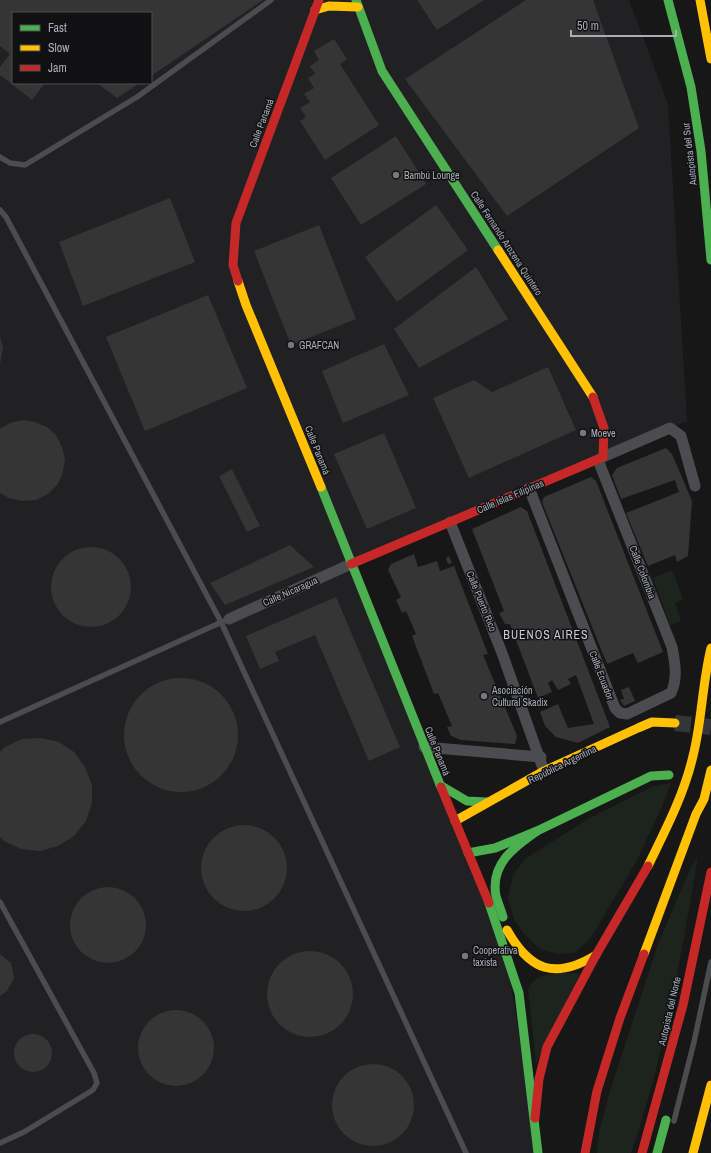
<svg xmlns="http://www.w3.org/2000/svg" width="711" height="1153" font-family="'Archivo Narrow',sans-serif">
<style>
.built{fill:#212123;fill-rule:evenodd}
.green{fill:#1d241e}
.building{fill:#353536}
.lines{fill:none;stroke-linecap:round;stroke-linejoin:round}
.secondary-tunnel{stroke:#343537;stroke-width:16;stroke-dasharray:16 8;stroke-linecap:butt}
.lane{stroke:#4b4c50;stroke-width:5.5}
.street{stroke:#4b4c50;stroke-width:11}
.fast{stroke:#4caf50;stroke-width:9}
.slow{stroke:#ffc107;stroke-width:9}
.jam{stroke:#c62828;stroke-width:9}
.poi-dot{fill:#757880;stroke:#111113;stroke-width:1.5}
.labels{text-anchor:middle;stroke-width:3;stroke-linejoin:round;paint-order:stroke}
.street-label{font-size:10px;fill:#a8adb8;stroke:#111113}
.poi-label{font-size:10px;fill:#a8adb8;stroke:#111113;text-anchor:start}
.quarter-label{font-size:12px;letter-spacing:1px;fill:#c9ccd4;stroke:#111113}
</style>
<rect width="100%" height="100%" fill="#171717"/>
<path class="built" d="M0,0H629L668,104L687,421L351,564L506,953L538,1153H0ZM13,13H151V83H13Z"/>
<g class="green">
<polygon points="672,570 683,599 675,603 681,621 670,625 653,578"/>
<polygon points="671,783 661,809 636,862 590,939 574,953 559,954 541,950 526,936 514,920 508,898 513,875 525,859 588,819 654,786"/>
<path d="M698,857C681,957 664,1057 631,1153H597L599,1133L609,1094L658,944L691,867Z"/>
<path d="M580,973L536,1064L528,989C540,969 559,974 580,973Z"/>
</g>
<g class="building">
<polygon points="0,0 263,0 151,76 151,13 13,13 13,83 45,83 32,100 0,75 0,67 10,54 0,46"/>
<polygon points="417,0 484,0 437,30"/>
<polygon points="526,0 593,0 639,128 507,216 405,79"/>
<polygon points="334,39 347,59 340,64 379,125 325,160 300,121 306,117 300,108 310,102 304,94 314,88 308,78 315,74 310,66 319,60 314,51"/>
<polygon points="97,83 140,83 117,98"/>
<polygon points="396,136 426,184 361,225 331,178"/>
<polygon points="170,198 195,262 83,306 59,242"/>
<polygon points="436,205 468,250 397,302 365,257"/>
<polygon points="319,225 356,319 291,345 254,251"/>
<polygon points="476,267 508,319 419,368 394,329"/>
<polygon points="208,295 247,388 145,431 106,337"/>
<polygon points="0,336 3,348 0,364"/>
<polygon points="384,344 409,395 343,423 322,371"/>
<polygon points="548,367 576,430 469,478 433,398 474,380 492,392"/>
<polygon points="22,420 35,422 47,427 56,435 62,447 65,459 63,472 58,484 48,494 36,500 22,501 9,498 0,493 0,429 10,423"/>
<polygon points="384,433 416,508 367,529 334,454"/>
<polygon points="666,448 672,454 692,501 688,556 677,562 675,555 648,566 626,513 679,492 675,480 621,499 612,475 617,468"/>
<polygon points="232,469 260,526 247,532 219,476"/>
<polygon points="591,477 596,481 663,652 638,663 633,653 607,664 542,502 544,497"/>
<polygon points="521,507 527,511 610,727 578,743 556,737 545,726 540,712 558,704 568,728 594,724 576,675 568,679 571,684 558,690 552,680 548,683 552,692 538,698 510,624 505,624 499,613 504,611 472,529"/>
<polygon points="290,545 314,567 225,605 210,583"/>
<circle cx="91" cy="587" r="40"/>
<polygon points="414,554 418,567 437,561 440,571 454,566 488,654 483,655 517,736 515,744 461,740 451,736 447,727 452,726 438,693 434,694 412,636 416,634 406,611 402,613 396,600 401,597 388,570 391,564"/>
<polygon points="449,556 452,563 448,564 446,558"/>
<polygon points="336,597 400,747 369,761 315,635 275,652 279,661 260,669 246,636"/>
<circle cx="181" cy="735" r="57"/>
<polygon points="629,687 635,701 624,706 620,700 624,699 621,690"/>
<polygon points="41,738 59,742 74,752 85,767 92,785 92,803 86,821 74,836 58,846 40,851 21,849 4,841 0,837 0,752 5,747 22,739"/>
<circle cx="244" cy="868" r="43"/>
<circle cx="108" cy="925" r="38"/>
<circle cx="310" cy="994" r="43"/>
<polygon points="0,954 11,963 14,978 7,991 0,996"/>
<circle cx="176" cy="1048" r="38"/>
<circle cx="33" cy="1053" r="19"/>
<circle cx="373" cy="1105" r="41"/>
</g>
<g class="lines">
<polyline class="secondary-tunnel" points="675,723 711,727"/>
<g class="lane">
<polyline points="0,157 10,163 25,165 137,97 271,0"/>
<polyline points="0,210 6,217 221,622 466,1153"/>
<polyline points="0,722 224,621"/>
<polyline points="0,902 94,1073 97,1083 93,1090 24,1132 0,1143"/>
<polyline points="674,1121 694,1042 711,962"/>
</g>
<g class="street">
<polyline points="603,457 670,428 681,436 695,486"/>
<path d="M529,488L615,708L620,713L627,714L671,693C678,678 675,663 672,647L598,460"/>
<polyline points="450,522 502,653 544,771"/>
<polyline points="229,619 351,564"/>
<polyline points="424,747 541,757"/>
</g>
<g class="fast">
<polyline points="356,0 382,71 498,250"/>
<polyline points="668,0 691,87 701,151 711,260"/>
<polyline points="321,487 441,787"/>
<polyline points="440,785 467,801 487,802"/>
<polyline points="468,853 495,848 537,831 651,776 669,775"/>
<polyline points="489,903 519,993 538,1153"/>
<path d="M503,917C501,910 498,903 496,896C490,864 514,847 537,831"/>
<polyline points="657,1153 666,1120"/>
</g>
<g class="slow">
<polyline points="700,0 711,59"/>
<polyline points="315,10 329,6 358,7"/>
<polyline points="498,250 593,397"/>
<polyline points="238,281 246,305 321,487"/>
<polyline points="455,821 544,771 638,728 652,722 675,723"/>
<path d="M648,866C665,831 684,795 693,756C702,721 702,684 711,648"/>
<path d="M507,930C530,971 555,980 596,955"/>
<polyline points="644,954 696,814 704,799 711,770"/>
<polyline points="693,1153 711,1085"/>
</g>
<g class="jam">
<polyline points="238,281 233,265 236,223 319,0"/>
<polyline points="351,564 603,457 604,428 593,397"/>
<polyline points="441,787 489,903"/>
<polyline points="535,1118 539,1079 547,1047 596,955 648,866"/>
<polyline points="585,1153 597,1091 620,1018 644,954"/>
<polyline points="642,1153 683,1005 711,872"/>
</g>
</g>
<g class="poi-dot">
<circle cx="396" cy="175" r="4"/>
<circle cx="291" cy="345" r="4"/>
<circle cx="583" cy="433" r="4"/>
<circle cx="484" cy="696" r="4"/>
<circle cx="465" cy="956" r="4"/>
</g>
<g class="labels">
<g class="street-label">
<text transform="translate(261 123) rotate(-69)" y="4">Calle Panamá</text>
<text transform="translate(689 154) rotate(-97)" y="4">Autopista del Sur</text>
<text transform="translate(507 243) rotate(57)" y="4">Calle Fernando Arozena Quintero</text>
<text transform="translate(318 450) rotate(68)" y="4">Calle Panamá</text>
<text transform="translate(510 496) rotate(-23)" y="4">Calle Islas Filipinas</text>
<text transform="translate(643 572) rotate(69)" y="4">Calle Colombia</text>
<text transform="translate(290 591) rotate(-24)" y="4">Calle Nicaragua</text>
<text transform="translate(482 601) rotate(68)" y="4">Calle Puerto Rico</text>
<text transform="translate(602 675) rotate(69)" y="4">Calle Ecuador</text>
<text transform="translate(438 751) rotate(68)" y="4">Calle Panamá</text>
<text transform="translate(562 764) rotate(-26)" y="4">República Argentina</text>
<text transform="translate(669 1011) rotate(-77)" y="4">Autopista del Norte</text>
</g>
<g class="poi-label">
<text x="404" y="179">Bambú Lounge</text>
<text x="299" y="349">GRAFCAN</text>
<text x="591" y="437">Moeve</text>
<text x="492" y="694">Asociación<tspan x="492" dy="12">Cultural Skadix</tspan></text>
<text x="473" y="954">Cooperativa<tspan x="473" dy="12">taxista</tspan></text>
</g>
<g class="quarter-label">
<text x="546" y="639">BUENOS AIRES</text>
</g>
</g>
<rect x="12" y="12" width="140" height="72" fill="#111113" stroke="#4d4f55"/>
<rect x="20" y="25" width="20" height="6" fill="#4caf50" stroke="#4d4f55"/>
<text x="48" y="32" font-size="12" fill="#a8adb8">Fast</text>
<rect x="20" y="45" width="20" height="6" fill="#ffc107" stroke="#4d4f55"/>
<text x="48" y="52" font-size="12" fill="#a8adb8">Slow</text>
<rect x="20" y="65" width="20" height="6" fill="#c62828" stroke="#4d4f55"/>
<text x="48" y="72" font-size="12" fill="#a8adb8">Jam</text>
<path d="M571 30v6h105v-6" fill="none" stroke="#a8adb8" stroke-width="2"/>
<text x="577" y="30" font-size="12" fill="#a8adb8" stroke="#111113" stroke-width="3" paint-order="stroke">50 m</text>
</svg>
